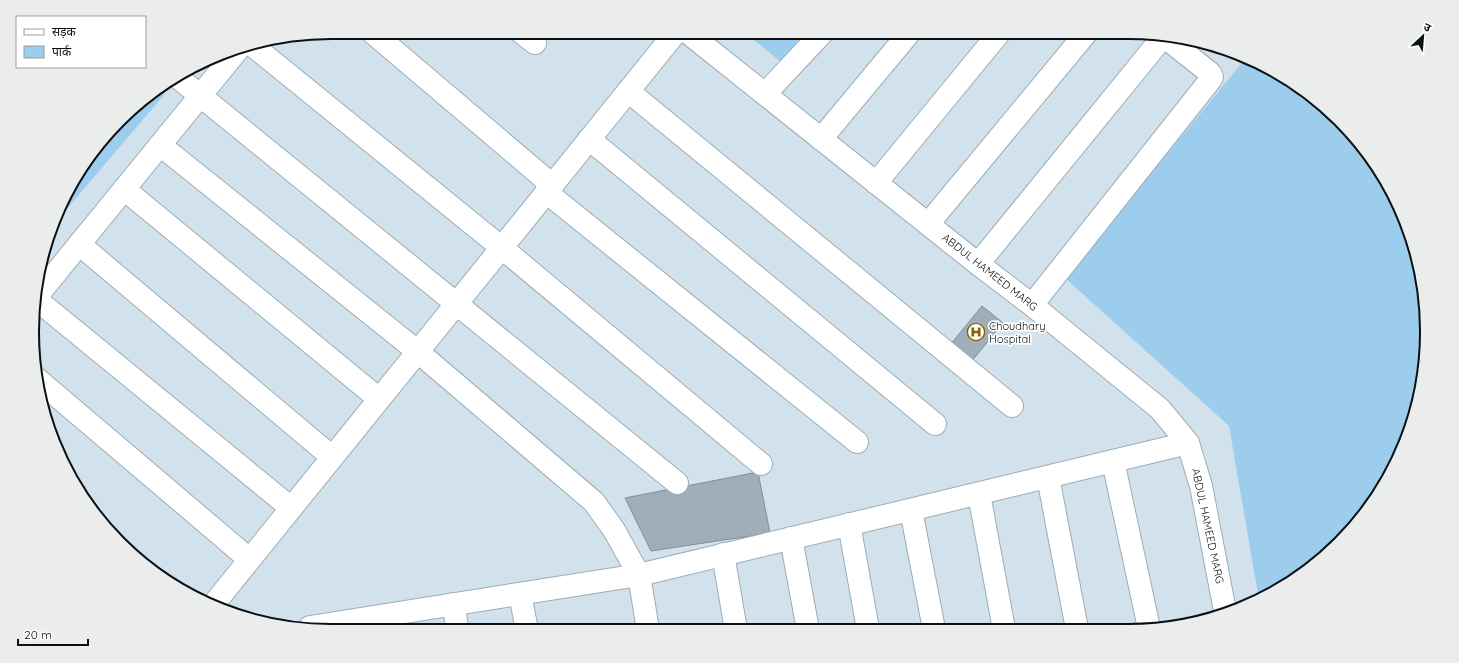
<svg xmlns="http://www.w3.org/2000/svg" width="1459" height="663" font-family="Quicksand,'Noto Sans Devanagari',sans-serif">
<style>
.green{fill:#9dcdec}
.building{fill:#9faeb8;stroke:#808f98}
.lines{fill:none;stroke-linecap:round;stroke-linejoin:round}
.street-casing{stroke:#9dacb6;stroke-width:24}
.street{stroke:#fff;stroke-width:22}
.labels{text-anchor:middle;stroke-width:3.5;stroke-linejoin:round;paint-order:stroke}
.street-label{font-size:11px;fill:#0b1014;stroke:#fff}
.poi-label{font-size:11px;fill:#0b1014;stroke:#fff;text-anchor:start}
.rim{fill:none;stroke:#0b1014;stroke-width:2}
</style>
<rect width="100%" height="100%" fill="#d2e2ec"/>
<g class="green">
<polygon points="744,32 805,32 781,62"/>
<polygon points="1246,58 1277,72 1325,106 1365,149 1396,199 1417,254 1426,312 1424,371 1411,428 1376,498 1325,557 1259,600 1229,426 1065,278"/>
<polygon points="157,90 164,95 58,219 72,182 134,106"/>
</g>
<g class="building">
<polygon points="982,306 1003,323 971,362 950,345"/>
<polygon points="758,472 770,533 651,551 625,498"/>
</g>
<g class="lines">
<defs>
<g id="street">
<polyline points="372,32 552,185"/>
<polyline points="521,32 535,43"/>
<polyline points="687,32 978,264 1032,305 1160,409 1188,443 1201,486 1225,611"/>
<polyline points="252,45 502,248 761,464"/>
<polyline points="176,76 677,483"/>
<polyline points="628,91 1012,406"/>
<polyline points="765,94 823,32"/>
<polyline points="589,139 935,424"/>
<polyline points="821,139 910,32"/>
<polyline points="160,145 417,351 594,502 614,530 639,575 648,630"/>
<polyline points="876,183 1000,32"/>
<polyline points="124,189 379,399"/>
<polyline points="546,192 857,442"/>
<polyline points="928,224 1087,32"/>
<polyline points="79,244 332,457"/>
<polyline points="978,264 1162,38"/>
<polyline points="37,296 240,47"/>
<polyline points="37,300 291,508"/>
<polyline points="1032,305 1211,79 1212,77 1210,73 1166,38"/>
<polyline points="37,379 249,559"/>
<polyline points="1113,461 1149,628"/>
<polyline points="1048,477 1077,629"/>
<polyline points="979,494 1004,629"/>
<polyline points="911,510 934,629"/>
<polyline points="849,524 868,629"/>
<polyline points="791,538 808,630"/>
<polyline points="723,554 736,630"/>
<polyline points="520,594 527,630"/>
<polyline points="453,604 458,631"/>
<polyline points="213,605 676,32"/>
<polyline points="310,627 639,575 1188,443"/>
</g>
</defs>
<use href="#street" class="street-casing"/>
<use href="#street" class="street"/>
</g>
<defs>
<symbol id="hospital-ring" viewBox="-11 -11 22 22"><circle r="9.5" fill="#fff" stroke="#876600" stroke-width="1.5"/><path d="M-5-5h3v3.5h4V-5h3V5h-3V1.5h-4V5h-3Z" fill="#876600"/></symbol>
</defs>
<g fill-rule="evenodd">
<use href="#hospital-ring" x="966" y="322" width="20" height="20"/>
</g>
<g class="labels">
<g class="street-label">
<text transform="translate(990 272) rotate(38)" y="4">ABDUL HAMEED MARG</text>
<text transform="translate(1208 526) rotate(78)" y="4">ABDUL HAMEED MARG</text>
</g>
<g class="poi-label">
<text x="989" y="330">Choudhary<tspan x="989" dy="13">Hospital</tspan></text>
</g>
</g>
<path d="M0 0H1459V663H0ZM331 39H1128A292 292 0 0 1 1420 331V332A292 292 0 0 1 1128 624H331A292 292 0 0 1 39 332V331A292 292 0 0 1 331 39Z" fill="#ebecec" fill-rule="evenodd"/>
<path class="rim" d="M331 39H1128A292 292 0 0 1 1420 331V332A292 292 0 0 1 1128 624H331A292 292 0 0 1 39 332V331A292 292 0 0 1 331 39Z"/>
<rect x="16" y="16" width="130" height="52" fill="#ffffff" stroke="#9d9fa1"/>
<rect x="24" y="29" width="20" height="6" fill="#ffffff" stroke="#9d9fa1"/>
<text x="52" y="36" font-size="12" fill="#0b1014">सड़क</text>
<rect x="24" y="46" width="20" height="12" fill="#9dcdec" stroke="#9d9fa1"/>
<text x="52" y="56" font-size="12" fill="#0b1014">पार्क</text>
<g transform="translate(1423 36) rotate(26)" stroke="#ffffff" stroke-width="3" paint-order="stroke">
<path d="M0-3L7 15L0 10L-7 15Z" fill="#0b1014"/>
<text y="-6" font-size="11" font-weight="bold" text-anchor="middle" fill="#0b1014">उ</text>
</g>
<path d="M18 639v6h70v-6" fill="none" stroke="#0b1014" stroke-width="2"/>
<text x="24" y="639" font-size="12" fill="#0b1014" stroke="#ffffff" stroke-width="3" paint-order="stroke">20 m</text>
</svg>
